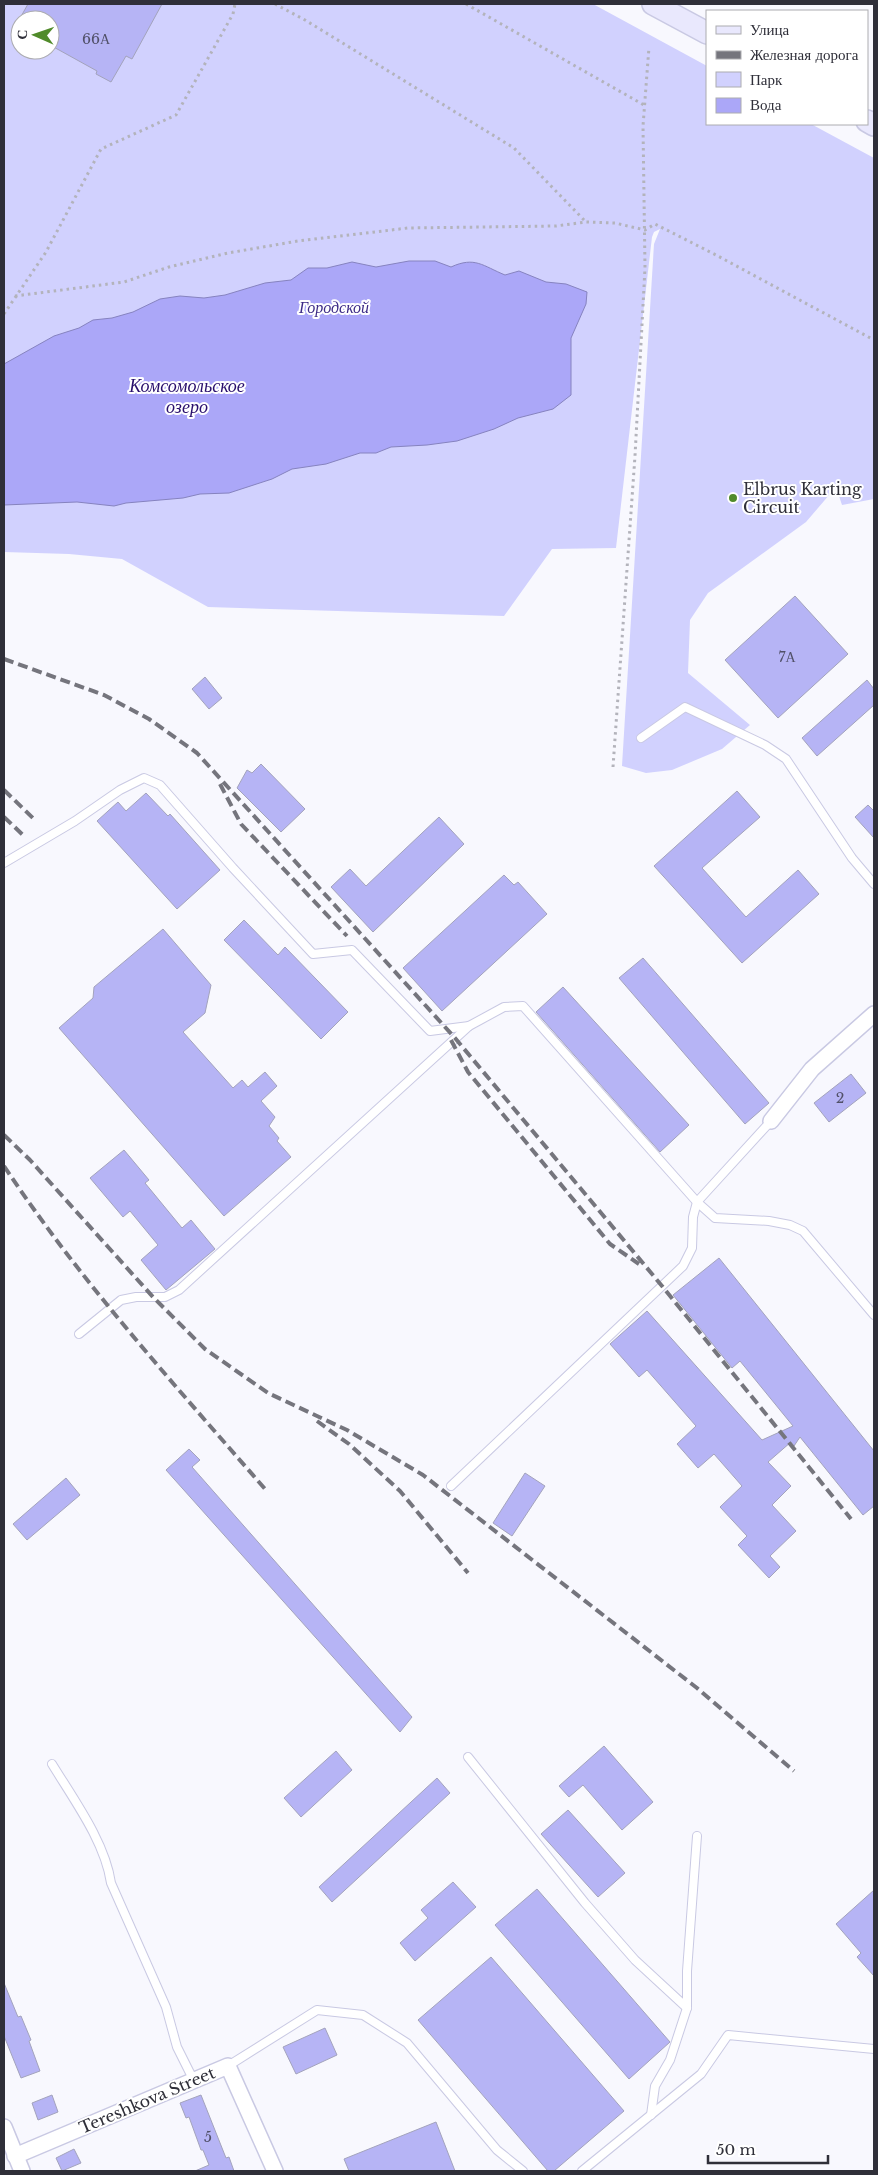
<svg xmlns="http://www.w3.org/2000/svg" width="878" height="2175" font-family="'Libre Baskerville',serif">
<style>
.green{fill:#d1d1fe;fill-rule:evenodd}
.water{fill:#aba7f8;stroke:#8683bf}
.building{fill:#b6b4f5;stroke:#a3a3bc}
.lines{fill:none;stroke-linecap:round;stroke-linejoin:round}
.service-casing{stroke:#c9c9e3;stroke-width:10}
.minor-casing{stroke:#c9c9e3;stroke-width:18}
.secondary-casing{stroke:#c9c9e3;stroke-width:24}
.path{stroke:#b3b3bb;stroke-width:3;stroke-dasharray:2.5 4;stroke-linecap:butt}
.service{stroke:#fff;stroke-width:8}
.minor{stroke:#fff;stroke-width:15}
.secondary{stroke:#e9e8fd;stroke-width:21}
.rail{stroke:#75757d;stroke-width:4;stroke-dasharray:10 5;stroke-linecap:butt}
.poi-dot{fill:#508b2a;stroke:#fff;stroke-width:2}
.labels{text-anchor:middle;stroke-width:4;stroke-linejoin:round;paint-order:stroke}
.number-label{font-size:14px;fill:#515068}
.park-label{font-size:16px;font-style:italic;fill:#3c2a86;stroke:#fff}
.poi-label{font-size:16px;fill:#2f2f39;stroke:#fff;text-anchor:start}
.street-label{font-size:16px;fill:#2f2f39;stroke:#fff}
.water-label{font-size:18px;font-style:italic;fill:#290f6c;stroke:#fff}
</style>
<rect width="100%" height="100%" fill="#f8f8fe"/>
<path class="green" d="M4,4H593L707,66V124H811L874,158V499L842,505L836,487L806,522L708,593L690,620L688,673L750,725L722,749L672,770L646,773L622,766L654,244L660,229L654,232L652,237L616,548L552,549L504,616L208,607L122,559L69,554L4,552ZM20,20H50V50H20Z"/>
<path class="water" d="M409,261H435L451,267C475,256 483,266 505,275L519,271L546,282L566,284L587,292L586,304L571,338V395L553,409L518,418L494,429L457,441L427,445L391,447L376,453H360L326,464L292,469L272,479L229,493L200,494L183,498L126,503L114,506L77,502L4,505V364L54,336L79,328L93,320L112,318L133,312L160,299L180,296L204,298L225,295L265,283L291,280L308,268H327L352,262L376,267Z"/>
<g class="building">
<polygon points="28,4 162,4 132,59 126,56 111,82 96,74 97,71 50,45 50,20 19,20"/>
<polygon points="795,596 848,654 778,718 725,660"/>
<polygon points="205,677 222,698 209,709 192,689"/>
<polygon points="867,680 874,689 874,705 817,756 802,738"/>
<polygon points="261,764 305,809 281,832 237,788 247,770 252,773"/>
<polygon points="737,791 760,817 702,868 746,917 798,870 819,894 742,963 654,866"/>
<polygon points="146,793 168,816 170,814 220,870 177,909 97,821 118,802 126,811"/>
<polygon points="868,805 874,811 874,838 855,817"/>
<polygon points="439,817 464,844 373,932 331,887 350,869 366,886"/>
<polygon points="504,875 514,885 518,882 547,914 442,1011 403,968"/>
<polygon points="244,920 278,955 285,947 348,1012 321,1039 224,940"/>
<polygon points="163,929 211,985 205,1013 183,1032 233,1088 242,1080 248,1087 265,1072 277,1086 261,1101 275,1117 269,1126 279,1138 277,1141 291,1157 224,1216 59,1028 93,998 94,987"/>
<polygon points="643,958 769,1103 745,1124 619,978"/>
<polygon points="563,987 689,1125 660,1152 536,1012"/>
<polygon points="851,1074 866,1093 829,1122 814,1103"/>
<polygon points="124,1150 149,1180 145,1183 182,1228 191,1220 215,1249 166,1290 141,1260 158,1245 130,1211 123,1217 90,1178"/>
<polygon points="719,1258 874,1451 874,1506 863,1515 800,1437 794,1446 791,1442 768,1462 791,1486 772,1505 796,1531 770,1556 780,1567 769,1578 738,1545 747,1536 720,1507 742,1486 714,1454 698,1468 677,1444 696,1426 647,1370 639,1377 610,1344 647,1311 762,1440 793,1426 740,1361 732,1368 673,1295"/>
<polygon points="189,1449 200,1460 192,1467 412,1717 400,1732 166,1470"/>
<polygon points="525,1473 545,1486 512,1536 493,1523"/>
<polygon points="66,1478 80,1495 27,1540 13,1524"/>
<polygon points="604,1746 653,1802 622,1830 583,1785 569,1797 559,1786"/>
<polygon points="336,1751 352,1770 301,1817 284,1798"/>
<polygon points="437,1778 450,1793 332,1902 319,1887"/>
<polygon points="568,1810 625,1873 598,1897 541,1834"/>
<polygon points="453,1882 476,1907 415,1961 400,1943 428,1918 421,1910"/>
<polygon points="537,1889 670,2042 629,2079 495,1925"/>
<polygon points="874,1890 874,1976 857,1957 861,1953 836,1924"/>
<polygon points="491,1957 624,2111 554,2171 548,2171 418,2020"/>
<polygon points="4,1983 18,2017 21,2016 31,2040 29,2041 40,2071 21,2078 4,2036"/>
<polygon points="325,2028 337,2055 296,2074 283,2047"/>
<polygon points="52,2095 58,2112 38,2120 32,2103"/>
<polygon points="201,2095 226,2158 229,2157 234,2171 195,2171 209,2165 203,2150 201,2150 189,2117 186,2118 180,2103"/>
<polygon points="436,2122 455,2171 349,2171 344,2159"/>
<polygon points="74,2149 81,2163 62,2171 56,2158"/>
</g>
<g class="lines">
<defs>
<g id="service">
<polyline points="641,738 685,707 765,745 786,759 852,858 874,884"/>
<polyline points="4,863 75,821 120,790 144,778 160,785 233,868 313,954 352,950 430,1031 469,1026 504,1007 523,1006 697,1202 771,1121"/>
<polyline points="79,1334 121,1300 136,1297 165,1297 179,1290 469,1026"/>
<polyline points="451,1486 683,1266 692,1248 693,1217 697,1202 715,1218 769,1221 790,1225 803,1231 874,1315"/>
<polyline points="468,1757 585,1903 635,1960 687,2008"/>
<path d="M52,1764C74,1800 105,1842 111,1883L166,2007L177,2047L194,2081"/>
<polyline points="228,2066 317,2010 363,2015 407,2043 497,2150 523,2171"/>
<polyline points="651,2115 655,2086 670,2060 687,2008 687,1971 697,1836"/>
<polyline points="582,2171 701,2074 728,2035 874,2049"/>
</g>
<g id="minor">
<polyline points="771,1121 812,1069 874,1014"/>
<polyline points="4,2127 22,2171"/>
<polyline points="15,2156 228,2066 275,2171"/>
</g>
<g id="secondary">
<polyline points="653,4 707,33"/>
<polyline points="867,121 874,125"/>
</g>
</defs>
<use href="#service" class="service-casing"/>
<use href="#minor" class="minor-casing"/>
<use href="#secondary" class="secondary-casing"/>
<g class="path">
<polyline points="275,4 305,20 514,148 586,222"/>
<polyline points="466,4 644,105"/>
<polyline points="15,296 124,282 169,267 228,253 298,241 408,228 556,226 586,222 615,223 645,230 655,224 716,255 874,340"/>
<polyline points="4,314 46,252 101,149 176,115 233,14 235,4"/>
<polyline points="613,767 635,456 645,268 643,126 649,47"/>
</g>
<use href="#service" class="service"/>
<use href="#minor" class="minor"/>
<use href="#secondary" class="secondary"/>
<g class="rail">
<polyline points="4,659 104,695 149,719 197,753 455,1038 662,1286 851,1519"/>
<polyline points="220,784 241,824 347,936"/>
<polyline points="4,790 36,821"/>
<polyline points="4,817 23,835"/>
<polyline points="451,1040 468,1072 610,1244 639,1264"/>
<polyline points="4,1135 30,1160 153,1297 205,1349 268,1393 347,1430 423,1475 697,1688 794,1771"/>
<path d="M4,1166C81,1282 174,1384 265,1489"/>
<polyline points="317,1421 349,1444 400,1491 468,1573"/>
</g>
</g>
<circle class="poi-dot" cx="733" cy="498" r="5"/>
<g class="labels">
<g class="number-label">
<text x="96" y="44">66А</text>
<text x="787" y="662">7А</text>
<text x="840" y="1103">2</text>
<text x="208" y="2142">5</text>
</g>
<g class="park-label">
<text x="334" y="313">Городской</text>
</g>
<g class="poi-label">
<text x="743" y="495">Elbrus Karting<tspan x="743" dy="18">Circuit</tspan></text>
</g>
<g class="street-label">
<text transform="translate(147 2100) rotate(-23)" y="6">Tereshkova Street</text>
</g>
<g class="water-label">
<text x="187" y="392">Комсомольское<tspan x="187" dy="21">озеро</tspan></text>
</g>
</g>
<rect width="878" height="2175" fill="none" stroke="#2f2f39" stroke-width="10"/>
<rect x="706" y="10" width="162" height="115" fill="#ffffff" stroke="#acacb0"/>
<rect x="716" y="26" width="25" height="8" fill="#e9e8fd" stroke="#acacb0"/>
<text x="750" y="35" font-size="15" fill="#2f2f39">Улица</text>
<rect x="716" y="51" width="25" height="8" fill="#75757d" stroke="#acacb0"/>
<text x="750" y="60" font-size="15" fill="#2f2f39">Железная дорога</text>
<rect x="716" y="72" width="25" height="15" fill="#d1d1fe" stroke="#acacb0"/>
<text x="750" y="85" font-size="15" fill="#2f2f39">Парк</text>
<rect x="716" y="98" width="25" height="15" fill="#aba7f8" stroke="#acacb0"/>
<text x="750" y="110" font-size="15" fill="#2f2f39">Вода</text>
<g transform="translate(35 35) rotate(272)"><circle r="24" fill="#ffffff" stroke="#acacb0"/>
<path d="M0-4L9 19L0 12L-9 19Z" fill="#508b2a"/>
<text y="-8" font-size="14" font-weight="bold" text-anchor="middle" fill="#2f2f39">С</text>
</g>
<path d="M708 2155v8h120v-8" fill="none" stroke="#2f2f39" stroke-width="2.5"/>
<text x="716" y="2155" font-size="15" fill="#2f2f39" stroke="#ffffff" stroke-width="4" paint-order="stroke">50 m</text>
</svg>
